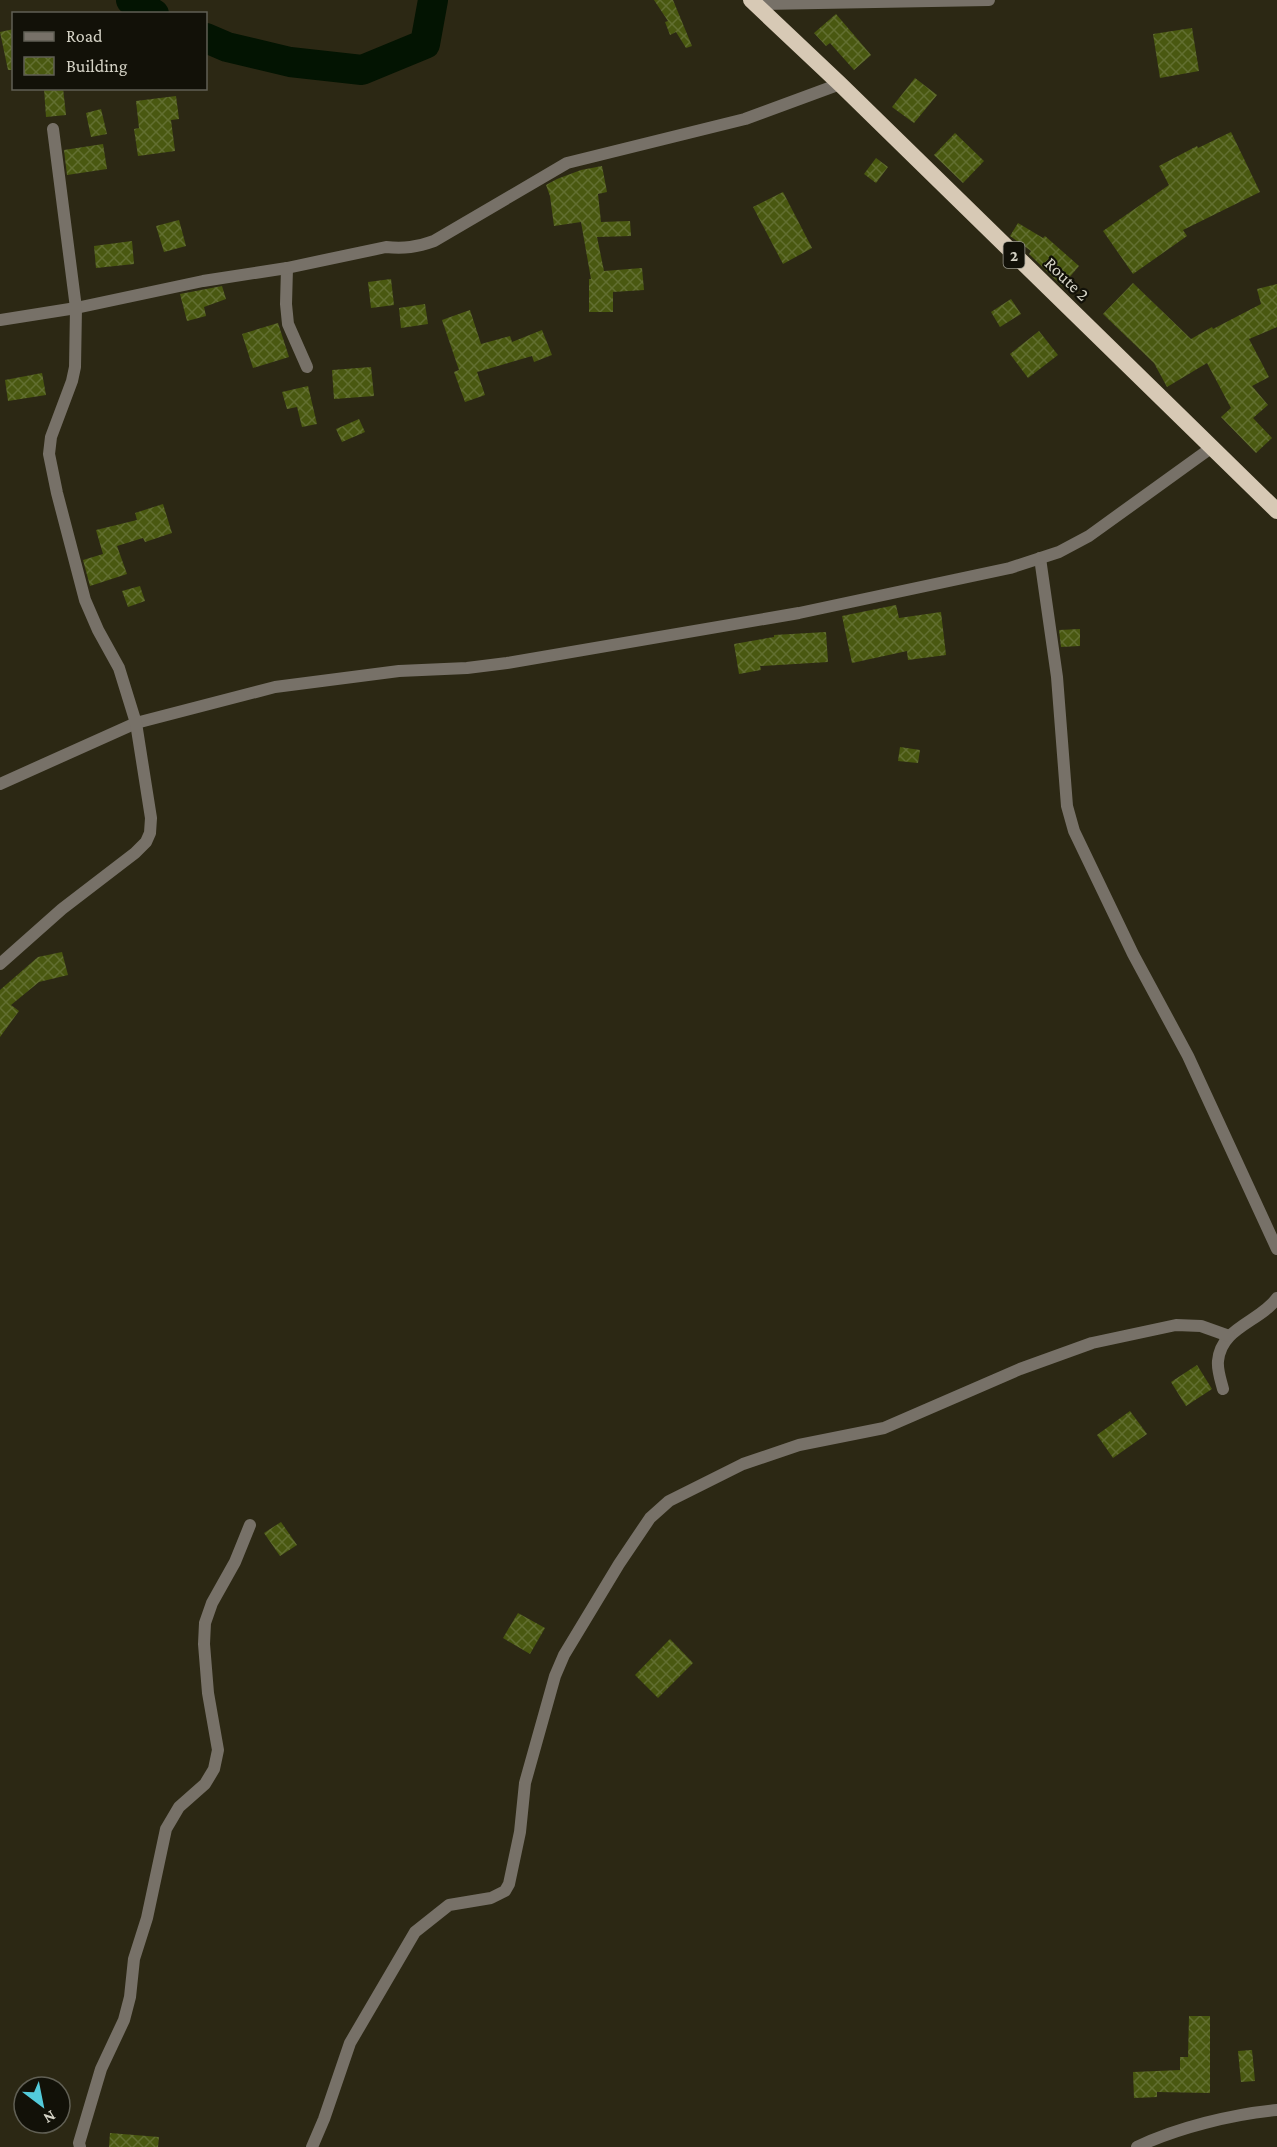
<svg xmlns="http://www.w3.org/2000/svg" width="1277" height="2147" font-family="'Crimson Pro',serif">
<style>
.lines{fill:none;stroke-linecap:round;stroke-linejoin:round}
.river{stroke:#031402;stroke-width:30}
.building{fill:url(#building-cross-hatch)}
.minor{stroke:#777168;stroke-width:12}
.trunk{stroke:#d7c9b5;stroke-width:16}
.labels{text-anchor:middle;stroke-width:4.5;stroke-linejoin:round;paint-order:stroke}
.shield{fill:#121108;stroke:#9a998d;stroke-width:1.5}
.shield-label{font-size:16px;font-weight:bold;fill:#d5d3c6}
.street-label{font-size:18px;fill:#d5d3c6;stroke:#121108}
</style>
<defs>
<pattern id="building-cross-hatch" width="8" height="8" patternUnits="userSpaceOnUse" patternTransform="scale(1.5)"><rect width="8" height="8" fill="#495810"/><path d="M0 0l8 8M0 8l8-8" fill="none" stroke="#626f31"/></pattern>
</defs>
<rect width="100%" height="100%" fill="#2c2814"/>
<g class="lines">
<g class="river">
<polyline points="131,0 154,14"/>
<polyline points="206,38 227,47 290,62 362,70 425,44 433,0"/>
</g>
</g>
<g class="building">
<polygon points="654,0 673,0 692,46 686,48 676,32 670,35 665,22 668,21"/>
<polygon points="836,14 871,55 854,70 830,43 826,46 814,33"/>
<polygon points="1192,28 1199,71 1160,78 1153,34"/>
<polygon points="14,29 14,70 8,70 0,32"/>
<polygon points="915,78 937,95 914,123 892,107"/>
<polygon points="44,88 63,88 66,115 46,117"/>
<polygon points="176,96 179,119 171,120 175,151 138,156 134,129 139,128 136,101"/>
<polygon points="101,109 107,134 91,137 86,113"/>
<polygon points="1231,132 1260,192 1183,230 1187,236 1133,274 1103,231 1169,185 1159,166 1197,146 1198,148"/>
<polygon points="955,133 984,161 963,183 934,155"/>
<polygon points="103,144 107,169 67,175 64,150"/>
<polygon points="876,158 888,167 876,183 864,174"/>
<polygon points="602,166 607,192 598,194 601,222 630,221 631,236 597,237 604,271 642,268 644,290 613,292 613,312 589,312 589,279 591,279 581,222 554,226 550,196 546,185 557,179 581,170"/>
<polygon points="783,192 812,248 783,264 753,207"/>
<polygon points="179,220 186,246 164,252 156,226"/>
<polygon points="1018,223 1043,238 1045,236 1079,266 1062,286 1029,254 1031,251 1010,236"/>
<polygon points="132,241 134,264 96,268 94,246"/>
<polygon points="391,279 394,305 371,308 368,282"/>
<polygon points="1133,283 1191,339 1212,327 1213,329 1261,304 1257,289 1277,284 1277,327 1249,339 1269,377 1252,386 1268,405 1253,418 1272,438 1256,453 1221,417 1231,408 1207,363 1167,387 1154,363 1103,314"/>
<polygon points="222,286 226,299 204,307 206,316 187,321 180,294"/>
<polygon points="1011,299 1021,314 1000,327 991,312"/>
<polygon points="425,304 428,324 401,328 399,308"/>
<polygon points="470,310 481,344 510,336 512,342 542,330 552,355 534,362 532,356 477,372 485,395 465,402 454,372 459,370 442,320"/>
<polygon points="278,323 289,357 253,368 242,334"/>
<polygon points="1039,331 1058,355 1028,378 1010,354"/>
<polygon points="371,367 374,396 334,399 332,370"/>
<polygon points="42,373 46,395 8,401 5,380"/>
<polygon points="308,386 317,424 302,427 297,407 287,409 282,392"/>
<polygon points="359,419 365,432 342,442 336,429"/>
<polygon points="163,504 172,533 145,542 143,538 117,546 127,574 90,586 83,560 103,554 96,530 137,520 135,513"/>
<polygon points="140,586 145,601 128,607 122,591"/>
<polygon points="896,605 899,618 941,612 946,655 908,660 907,651 852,663 842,616"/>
<polygon points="1080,629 1080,646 1061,647 1059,630"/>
<polygon points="826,632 828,662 760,666 761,670 739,674 734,644 774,637 774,635"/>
<polygon points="900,747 920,750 918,763 898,761"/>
<polygon points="62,952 68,975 39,982 11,1005 19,1011 0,1037 0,990 38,957"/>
<polygon points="1197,1365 1212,1389 1186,1406 1171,1382"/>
<polygon points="1130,1411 1147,1434 1113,1458 1097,1435"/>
<polygon points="281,1522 297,1545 280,1556 264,1533"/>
<polygon points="518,1613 545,1628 530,1654 503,1638"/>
<polygon points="670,1639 693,1663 658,1698 635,1675"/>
<polygon points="1189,2016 1210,2016 1210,2093 1157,2092 1157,2097 1134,2098 1133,2072 1180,2070 1180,2057 1188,2057"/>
<polygon points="1252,2050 1255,2081 1241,2082 1238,2051"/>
<polygon points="110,2133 159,2137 158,2147 109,2147"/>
</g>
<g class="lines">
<g class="minor">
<polyline points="755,4 989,0"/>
<polyline points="287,268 286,304 288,324 307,367"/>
<path d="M0,320L76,308L203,281L287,268L386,247C404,249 417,247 434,241L567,163L745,119L840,84"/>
<polyline points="1040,558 1057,677 1067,806 1074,831 1133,954 1188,1056 1277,1249"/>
<polyline points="0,784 136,723 275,687 399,671 467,668 507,663 799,613 1010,568 1059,552 1089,536 1211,448"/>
<polyline points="0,964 62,909 135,853 146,842 150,833 151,818 136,723 119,668 98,630 85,600 57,493 49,454 51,437 72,381 75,367 76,308 53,129"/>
<path d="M1223,1389C1221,1381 1217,1370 1218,1361C1221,1327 1260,1322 1277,1298"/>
<polyline points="80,2147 79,2143 101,2069 124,2020 130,1997 134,1959 147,1918 166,1829 179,1807 205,1784 214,1769 218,1750 208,1693 204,1644 205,1623 212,1603 235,1562 250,1525"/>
<polyline points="312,2147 324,2119 350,2043 415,1932 449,1905 491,1898 505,1891 509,1884 520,1832 525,1783 555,1676 564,1655 619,1564 650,1518 669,1501 743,1464 799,1445 884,1428 1020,1369 1092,1343 1176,1325 1201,1326 1229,1336"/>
<path d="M1137,2147C1176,2128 1233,2114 1277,2110"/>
</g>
<polyline class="trunk" points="751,0 840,84 1277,511"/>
</g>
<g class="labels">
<rect class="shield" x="1003.5" y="242" width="21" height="26" rx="4.5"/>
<g class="shield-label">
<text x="1014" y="261">2</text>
</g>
<g class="street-label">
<text transform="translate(1067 279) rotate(44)" y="6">Route 2</text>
</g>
</g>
<rect x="12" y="12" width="195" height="78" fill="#121108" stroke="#605f54" stroke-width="1.5"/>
<rect x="24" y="32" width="30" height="9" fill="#777168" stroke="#605f54" stroke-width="1.5"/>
<text x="66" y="42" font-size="18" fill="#d5d3c6">Road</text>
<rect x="24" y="57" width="30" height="18" fill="url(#building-cross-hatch)" stroke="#605f54" stroke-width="1.5"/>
<text x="66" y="72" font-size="18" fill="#d5d3c6">Building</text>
<g transform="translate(42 2105) rotate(148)"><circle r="28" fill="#121108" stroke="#605f54" stroke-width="1.5"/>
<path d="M0-4.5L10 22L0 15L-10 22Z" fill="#53cbdb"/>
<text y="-9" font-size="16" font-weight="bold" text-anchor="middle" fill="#d5d3c6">N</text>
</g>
</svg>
